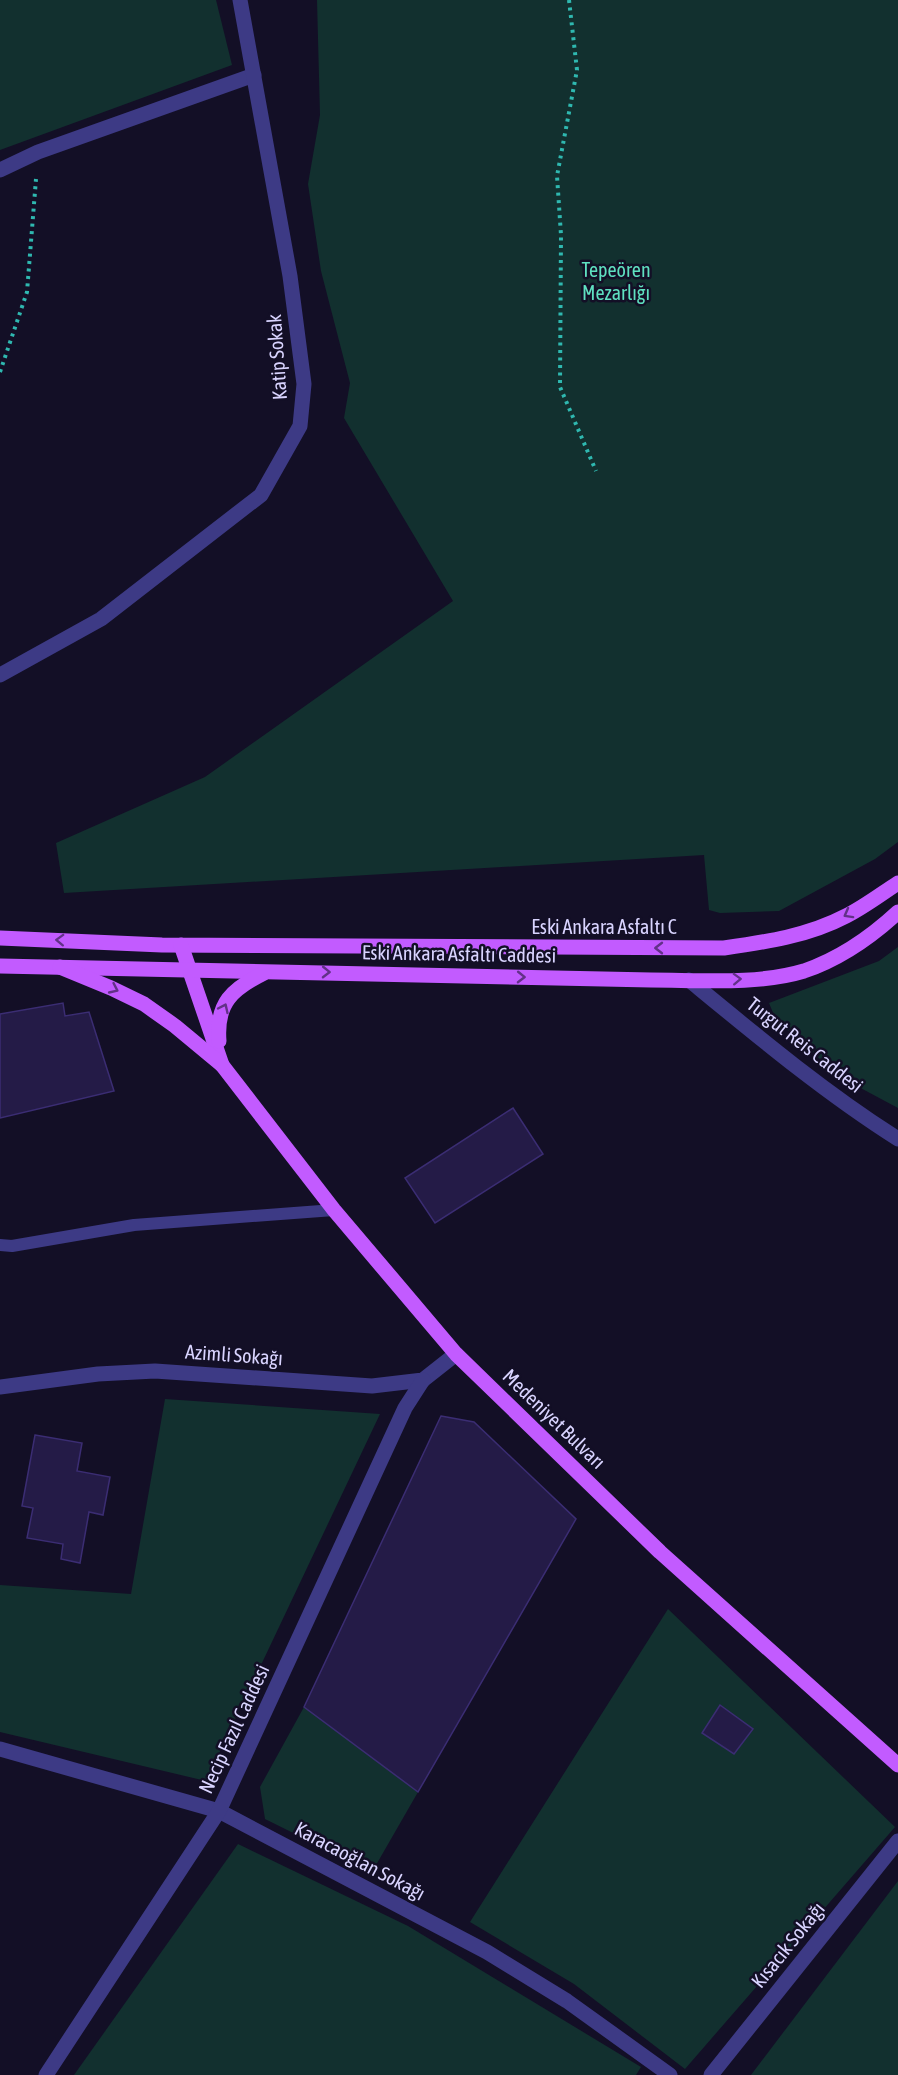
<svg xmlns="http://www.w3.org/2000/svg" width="898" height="2075" font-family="'Asap Condensed',sans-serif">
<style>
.green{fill:#12302f}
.building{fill:#241b47;stroke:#3b2d73;stroke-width:1.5}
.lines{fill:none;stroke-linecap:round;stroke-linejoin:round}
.path{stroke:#2fb8b0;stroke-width:4;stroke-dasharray:3 4.5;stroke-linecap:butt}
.service{stroke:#3d3a85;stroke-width:12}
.minor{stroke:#3d3a85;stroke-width:15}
.tertiary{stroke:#3d3a85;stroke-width:15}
.primary{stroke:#c25bff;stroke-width:15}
.oneway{stroke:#623188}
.labels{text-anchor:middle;stroke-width:5;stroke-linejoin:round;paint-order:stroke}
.park-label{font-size:20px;fill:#5fe0c0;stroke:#130f26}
.street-label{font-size:20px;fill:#d9d4ff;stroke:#130f26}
</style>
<rect width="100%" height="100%" fill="#130f26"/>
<g class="green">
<polygon points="0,0 216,0 232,65 0,150"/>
<polygon points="317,0 898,0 898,842 875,859 779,911 720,913 709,910 704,855 64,893 56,843 205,777 453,601 344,418 350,383 321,271 308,184 320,115"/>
<polygon points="898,947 898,1108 840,1077 776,1020 769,1003 879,961"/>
<polygon points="165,1399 380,1414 206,1781 0,1732 0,1585 131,1594"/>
<polygon points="668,1609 895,1827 685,2069 574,1984 470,1922"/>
<polygon points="304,1707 418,1792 372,1872 265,1819 260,1787"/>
<polygon points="238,1844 408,1926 641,2067 636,2075 74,2075"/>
<polygon points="898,1881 898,2075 751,2075"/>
</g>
<g class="building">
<polygon points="63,1003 65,1016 89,1012 114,1091 0,1118 0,1014"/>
<polygon points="513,1108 543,1154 435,1223 405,1178"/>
<polygon points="441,1416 474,1422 576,1519 418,1792 304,1707"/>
<polygon points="35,1435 82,1443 77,1471 110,1477 103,1515 89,1512 80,1563 61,1559 63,1544 27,1538 33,1508 22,1506"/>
<polygon points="720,1705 753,1729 734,1754 702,1733"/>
</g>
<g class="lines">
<g class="path">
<polyline points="569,0 577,70 557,176 561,235 560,387 596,471"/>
<polyline points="0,372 27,292 36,179"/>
</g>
<polyline class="service" points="0,1245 12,1246 134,1225 334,1210"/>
<g class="minor">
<polyline points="0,170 38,152 254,75"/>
<polyline points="0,675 101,619 261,495 300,426 304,384 290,276 240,0"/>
<polyline points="0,1387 98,1374 155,1371 372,1386 423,1380 456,1354"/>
<polyline points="0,1749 219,1811 487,1952 567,2001 670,2075"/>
<polyline points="46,2075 219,1811 405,1408 423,1380"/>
<polyline points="711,2075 898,1841"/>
</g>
<path class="tertiary" d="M689,980C757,1036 824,1092 898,1139"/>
<g class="primary">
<path d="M0,938L162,945L724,948C766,942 808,936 846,916C864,907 881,894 898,883"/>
<polyline points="181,945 222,1065"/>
<path d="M0,966L651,980C699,980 758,985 804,971C839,959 871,937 898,912"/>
<polyline points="60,967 111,988 144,1004 175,1026 222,1065 334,1210 456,1354 660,1552 898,1765"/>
<path d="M219,1041C216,1003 232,989 264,973"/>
</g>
</g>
<defs><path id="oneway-chevron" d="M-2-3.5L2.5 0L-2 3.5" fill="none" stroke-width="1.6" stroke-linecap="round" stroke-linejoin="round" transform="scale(1.5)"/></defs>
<g class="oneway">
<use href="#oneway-chevron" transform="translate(848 914) rotate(151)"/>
<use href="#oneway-chevron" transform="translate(60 940) rotate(-178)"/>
<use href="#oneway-chevron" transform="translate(659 948) rotate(-180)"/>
<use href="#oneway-chevron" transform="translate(326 972) rotate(1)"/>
<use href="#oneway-chevron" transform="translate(521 977) rotate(1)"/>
<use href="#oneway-chevron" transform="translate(737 979) rotate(-2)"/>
<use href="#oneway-chevron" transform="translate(114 989) rotate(25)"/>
<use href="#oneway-chevron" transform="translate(224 1008) rotate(-65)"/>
</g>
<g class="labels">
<g class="park-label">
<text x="616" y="277">Tepeören<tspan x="616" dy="23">Mezarlığı</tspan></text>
</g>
<g class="street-label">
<text transform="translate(277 357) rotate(-94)" y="7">Katip Sokak</text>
<text x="604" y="934">Eski Ankara Asfaltı C</text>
<text transform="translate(459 954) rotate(1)" y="7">Eski Ankara Asfaltı Caddesi</text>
<text transform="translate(805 1045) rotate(38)" y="7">Turgut Reis Caddesi</text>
<text transform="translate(234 1355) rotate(4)" y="7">Azimli Sokağı</text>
<text transform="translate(554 1419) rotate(44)" y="7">Medeniyet Bulvarı</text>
<text transform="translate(234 1729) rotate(-65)" y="7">Necip Fazıl Caddesi</text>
<text transform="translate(360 1861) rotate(28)" y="7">Karacaoğlan Sokağı</text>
<text transform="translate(788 1945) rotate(-51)" y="7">Kısacık Sokağı</text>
</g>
</g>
</svg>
